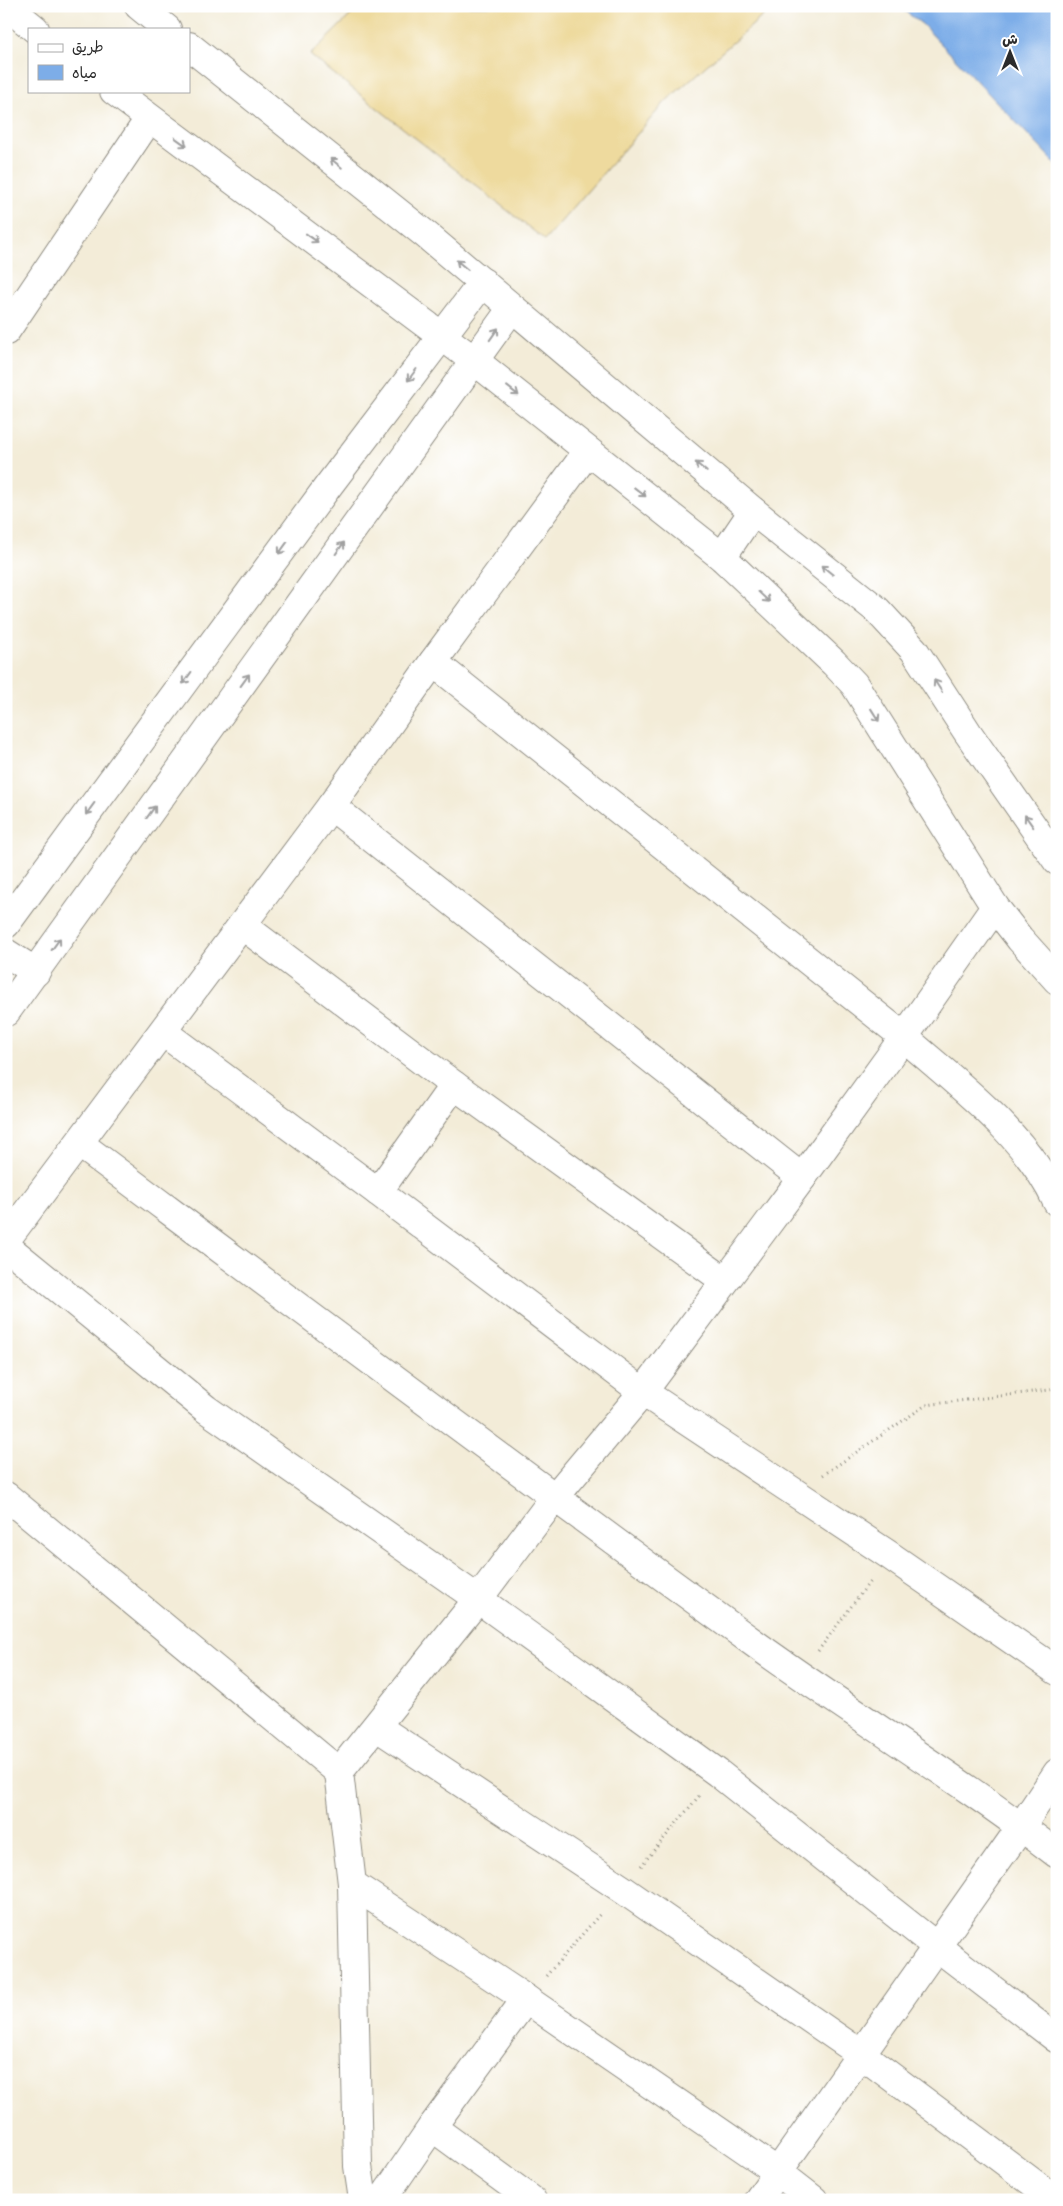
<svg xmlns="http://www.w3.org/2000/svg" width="1063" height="2206" font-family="'Architects Daughter','Playpen Sans Arabic',sans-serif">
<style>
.sand{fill:#eeda9e;stroke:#8c8264}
.water{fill:#7dade8;stroke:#546c8a}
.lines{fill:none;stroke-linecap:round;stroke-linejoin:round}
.minor-casing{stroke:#8f8c82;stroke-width:30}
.path{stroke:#8f8c82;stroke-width:3;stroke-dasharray:1 4;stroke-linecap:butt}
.minor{stroke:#fff;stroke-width:28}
.oneway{stroke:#a0a0a0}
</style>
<rect width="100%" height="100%" fill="#fff"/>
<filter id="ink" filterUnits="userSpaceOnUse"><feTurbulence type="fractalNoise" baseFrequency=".02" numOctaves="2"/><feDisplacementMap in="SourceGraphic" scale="10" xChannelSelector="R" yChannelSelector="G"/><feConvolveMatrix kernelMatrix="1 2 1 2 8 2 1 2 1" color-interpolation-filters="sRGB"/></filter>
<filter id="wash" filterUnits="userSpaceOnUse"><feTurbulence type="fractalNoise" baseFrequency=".0096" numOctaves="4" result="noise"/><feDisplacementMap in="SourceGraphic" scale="20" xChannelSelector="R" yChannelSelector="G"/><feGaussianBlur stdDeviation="1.12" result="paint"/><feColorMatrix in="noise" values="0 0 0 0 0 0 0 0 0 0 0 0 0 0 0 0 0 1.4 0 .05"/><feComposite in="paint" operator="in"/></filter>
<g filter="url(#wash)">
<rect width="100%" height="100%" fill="#f3ecd8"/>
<polygon class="sand" points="360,6 774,6 666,101 545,240 310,55"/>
<polygon class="water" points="898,6 1057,6 1057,165 922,24"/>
</g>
<g filter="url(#ink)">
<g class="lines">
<defs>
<g id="minor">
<polyline points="7,6 35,29"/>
<polyline points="139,6 167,29"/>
<polyline points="189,46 425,234 753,511 877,610 914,650 968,733 1057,861"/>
<polyline points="114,91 475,361 722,557 834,663 854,684 995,907 1020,939 1057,980"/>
<polyline points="6,331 149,119"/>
<polyline points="722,557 753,511"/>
<polyline points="433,662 588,451"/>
<polyline points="331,806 802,1178"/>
<polyline points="6,924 329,485 483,282"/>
<polyline points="242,925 454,1085 725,1281"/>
<polyline points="6,953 36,972"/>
<polyline points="6,1012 512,308"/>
<polyline points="163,1032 378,1192 643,1392 889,1555 1057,1671"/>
<path d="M80,1144C305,1312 530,1481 758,1646C857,1717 961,1780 1057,1854"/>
<polyline points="378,1192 454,1085"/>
<polyline points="6,1240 331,806 433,662 904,1037 995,907"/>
<polyline points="6,1246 206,1409 478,1599 718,1773 936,1946 1057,2039"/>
<polyline points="6,1496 339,1772"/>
<polyline points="377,1727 622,1889 861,2054 1056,2200"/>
<polyline points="352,1884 526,1999 778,2172 814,2200"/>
<polyline points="526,1999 432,2127 532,2200"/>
<path d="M363,2200L358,2166L352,1884L339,1772L478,1599L554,1498L643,1392L802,1178L904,1037C959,1086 1025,1133 1057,1202"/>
<polyline points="382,2200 432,2127"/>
<polyline points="758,2200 1021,1827 1057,1773"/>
</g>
</defs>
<use href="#minor" class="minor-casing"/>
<g class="path">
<polyline points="823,1475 926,1405 1057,1389"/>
<polyline points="818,1651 871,1580"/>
<polyline points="641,1866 699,1796"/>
<polyline points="546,1976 601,1913"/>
</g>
<use href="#minor" class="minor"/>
</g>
<defs><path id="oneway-shaft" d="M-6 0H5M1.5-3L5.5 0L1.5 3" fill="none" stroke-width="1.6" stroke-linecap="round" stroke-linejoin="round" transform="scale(1.25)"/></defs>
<g class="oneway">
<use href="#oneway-shaft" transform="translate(181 142) rotate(36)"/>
<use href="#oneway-shaft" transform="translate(336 163) rotate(-141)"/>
<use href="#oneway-shaft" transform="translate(312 238) rotate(36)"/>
<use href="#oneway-shaft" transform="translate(462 265) rotate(-140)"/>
<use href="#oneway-shaft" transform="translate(494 334) rotate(-55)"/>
<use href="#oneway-shaft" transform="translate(412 375) rotate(127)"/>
<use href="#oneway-shaft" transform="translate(513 391) rotate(38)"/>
<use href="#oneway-shaft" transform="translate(701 467) rotate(-140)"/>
<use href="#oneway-shaft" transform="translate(640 492) rotate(38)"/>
<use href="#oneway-shaft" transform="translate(283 548) rotate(126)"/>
<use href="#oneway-shaft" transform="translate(340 548) rotate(-54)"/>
<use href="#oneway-shaft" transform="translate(827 570) rotate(-141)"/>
<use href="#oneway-shaft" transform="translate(764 597) rotate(43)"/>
<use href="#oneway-shaft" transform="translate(187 678) rotate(126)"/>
<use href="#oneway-shaft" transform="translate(245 680) rotate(-54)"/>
<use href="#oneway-shaft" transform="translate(938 686) rotate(-123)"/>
<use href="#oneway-shaft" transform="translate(875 715) rotate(58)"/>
<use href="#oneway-shaft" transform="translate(90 809) rotate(126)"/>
<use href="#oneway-shaft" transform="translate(151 812) rotate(-54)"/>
<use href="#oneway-shaft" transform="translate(1029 821) rotate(-125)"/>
<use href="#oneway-shaft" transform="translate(56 944) rotate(-54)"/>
</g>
</g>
<rect width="1063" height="2206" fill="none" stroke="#fff" stroke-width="25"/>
<rect x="28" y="28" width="162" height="65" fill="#ffffff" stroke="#aaaaaa"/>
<rect x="38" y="44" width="25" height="8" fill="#ffffff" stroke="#aaaaaa"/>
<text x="72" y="52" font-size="15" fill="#2b2b2b">طريق</text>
<rect x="38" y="65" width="25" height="15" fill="#7dade8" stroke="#aaaaaa"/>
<text x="72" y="78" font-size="15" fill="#2b2b2b">مياه</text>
<g transform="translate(1010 52)" stroke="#ffffff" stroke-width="4" paint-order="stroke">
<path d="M0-4L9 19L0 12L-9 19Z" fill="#2b2b2b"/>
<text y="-8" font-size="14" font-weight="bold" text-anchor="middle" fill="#2b2b2b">ش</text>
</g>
</svg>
